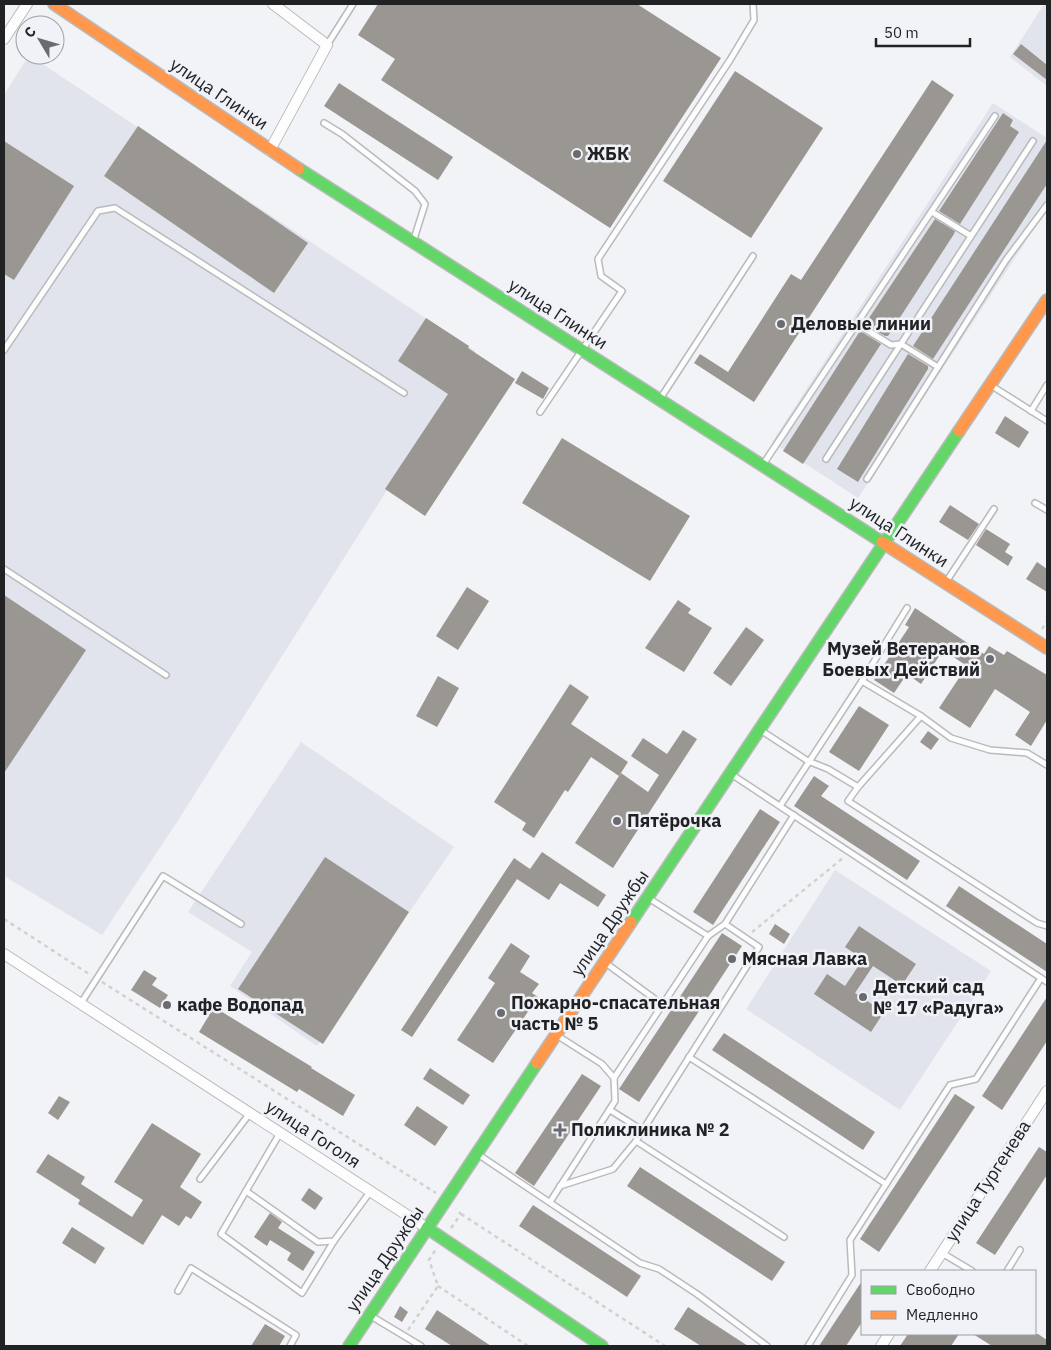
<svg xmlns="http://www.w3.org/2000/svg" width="1051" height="1350" font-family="'IBM Plex Sans',sans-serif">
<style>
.built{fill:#e1e4ec}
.building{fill:#9a9691}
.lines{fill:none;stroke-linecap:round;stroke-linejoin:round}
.lane-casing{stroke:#b9babc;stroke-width:8}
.street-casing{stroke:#b9babc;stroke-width:12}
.fast-casing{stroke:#b9babc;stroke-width:14}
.slow-casing{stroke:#b9babc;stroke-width:14}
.path{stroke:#d1d1d1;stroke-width:2.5;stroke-dasharray:4 4;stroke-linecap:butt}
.lane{stroke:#fdfdfe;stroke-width:5}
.street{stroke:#fdfdfe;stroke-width:10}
.fast{stroke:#63d668;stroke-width:11}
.slow{stroke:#ff974d;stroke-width:11}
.poi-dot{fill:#6a6b6e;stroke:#f0f2f8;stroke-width:2}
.labels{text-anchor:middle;stroke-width:5;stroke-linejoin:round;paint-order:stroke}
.street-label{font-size:18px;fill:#212224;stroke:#f0f2f8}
.poi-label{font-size:18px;font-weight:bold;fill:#212224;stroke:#f0f2f8;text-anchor:start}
</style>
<rect width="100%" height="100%" fill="#f2f3f6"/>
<g class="built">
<polygon points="1044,4 1047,4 1047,86 1010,57"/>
<polygon points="29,55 475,351 177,822 102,935 4,876 4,95"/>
<polygon points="993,103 1047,138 1047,209 858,498 772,442"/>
<polygon points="301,742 454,847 317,1046 230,986 252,952 188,912"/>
<polygon points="835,870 991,971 900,1110 746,1009"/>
</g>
<g class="building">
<polygon points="378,4 637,4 721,58 610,228 381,80 395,59 358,35"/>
<polygon points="1021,44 1047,65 1047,80 1013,54"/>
<polygon points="735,71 823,128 751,238 663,181"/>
<polygon points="932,80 954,95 754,402 694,363 700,354 728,372 791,274 801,280"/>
<polygon points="339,83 453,157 438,180 324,106"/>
<polygon points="1003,113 1013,120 1010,126 1019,132 960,224 939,211"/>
<polygon points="138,126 308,243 274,293 104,176"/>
<polygon points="1047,140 1047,184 933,359 913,346"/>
<polygon points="4,141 74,186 14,280 4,274"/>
<polygon points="935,219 955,231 954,234 888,336 885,336 865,324"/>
<polygon points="426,318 469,346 468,348 515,379 425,516 385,489 448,394 398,361"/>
<polygon points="860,331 881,344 803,464 783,451"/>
<polygon points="908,354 928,366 928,369 858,482 837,469"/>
<polygon points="522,371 549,388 543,399 515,383"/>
<polygon points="1005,416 1029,432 1019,448 995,433"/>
<polygon points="562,438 690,516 650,581 522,503"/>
<polygon points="950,505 979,524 968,540 939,522"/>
<polygon points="986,529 1010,544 1005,552 1013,557 1008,566 976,545"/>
<polygon points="1037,562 1047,569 1047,592 1026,579"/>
<polygon points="467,587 489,601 458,650 436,636"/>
<polygon points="4,595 86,650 4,773"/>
<polygon points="678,600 691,609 688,613 712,628 684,672 645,648"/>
<polygon points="915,608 984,654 989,646 1004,655 1007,651 1047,675 1047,720 1031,746 1015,735 1030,712 995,689 970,728 939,708 967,666 943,650 921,684 907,674 894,693 874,680 909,627 905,625"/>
<polygon points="746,627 764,640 731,686 713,673"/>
<polygon points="438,676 459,688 437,727 416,716"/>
<polygon points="570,684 589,697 571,724 628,762 619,776 591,757 568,792 565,790 534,838 522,830 526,823 494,802"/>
<polygon points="859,706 889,725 859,771 829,752"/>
<polygon points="683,730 697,739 613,868 575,843 621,773 648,792 659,775 631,756 643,738 667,754"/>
<polygon points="928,731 939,739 931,750 920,742"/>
<polygon points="814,776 829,786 821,796 920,861 907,880 794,806"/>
<polygon points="760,809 780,822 713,925 693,912"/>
<polygon points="542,852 606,895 598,907 560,883 549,900 517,879 412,1037 401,1030 514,858 530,869"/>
<polygon points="325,857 409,912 323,1044 238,989"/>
<polygon points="959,886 1047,944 1047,972 946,906"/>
<polygon points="775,924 790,934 784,944 769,934"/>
<polygon points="859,926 916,964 902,985 873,966 855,993 884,1012 871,1032 814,994 827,974 845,986 863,959 845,947"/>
<polygon points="722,933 742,946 639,1102 619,1089"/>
<polygon points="511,943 530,956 520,972 539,984 532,993 538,997 493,1063 457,1040 495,983 488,978"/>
<polygon points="144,970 157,978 152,985 168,995 160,1008 131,990"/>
<polygon points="1047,997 1047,1041 1002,1110 982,1096"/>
<polygon points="214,1007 312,1067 311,1068 355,1095 343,1116 299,1089 297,1092 199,1032"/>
<polygon points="724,1033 875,1132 863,1150 712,1050"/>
<polygon points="430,1068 470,1095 463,1105 423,1079"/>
<polygon points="582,1074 601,1086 534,1186 515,1173"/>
<polygon points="955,1094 975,1107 879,1252 860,1239"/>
<polygon points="59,1096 70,1102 58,1120 48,1113"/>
<polygon points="417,1106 448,1127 435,1146 404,1125"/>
<polygon points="152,1123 201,1154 180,1187 202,1202 191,1219 186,1216 179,1226 162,1215 143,1245 78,1204 80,1200 36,1172 48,1154 85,1177 81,1184 132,1217 143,1200 114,1182"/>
<polygon points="1039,1147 1047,1152 1047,1175 995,1255 976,1243"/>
<polygon points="640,1167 785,1262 772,1281 627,1186"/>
<polygon points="309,1188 323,1198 315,1210 301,1200"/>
<polygon points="533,1205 641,1276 627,1297 519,1226"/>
<polygon points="270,1213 282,1222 278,1228 315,1252 303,1271 287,1260 291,1253 270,1240 267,1246 254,1237"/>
<polygon points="72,1227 105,1248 95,1264 62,1243"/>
<polygon points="862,1281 862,1322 846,1346 819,1346"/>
<polygon points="400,1306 408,1312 402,1322 394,1317"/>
<polygon points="688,1307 748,1346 701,1346 674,1329"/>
<polygon points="437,1310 491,1346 452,1346 425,1329"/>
<polygon points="265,1324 285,1336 279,1346 251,1346"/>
<polygon points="908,1334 959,1334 951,1346 900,1346"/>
<polygon points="973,1334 1038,1334 1047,1340 1047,1346 992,1346"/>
</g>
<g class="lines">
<defs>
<g id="lane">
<polyline points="327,45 353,4"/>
<polyline points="324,123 342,134 415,191 425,204 414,239"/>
<polyline points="932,212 971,236"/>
<polyline points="857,324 891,345 901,344 938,367"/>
<polyline points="4,350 98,211 115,208 404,393"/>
<polyline points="992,386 1047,421"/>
<polyline points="660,399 753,256"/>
<polyline points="1031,411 1047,385"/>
<polyline points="540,412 622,291 601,276 598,259 730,60 754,20 753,4"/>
<polyline points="826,459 1033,141"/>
<polyline points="764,463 995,116"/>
<polyline points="867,479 1006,260 1047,205"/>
<polyline points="1035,503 1047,510"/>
<polyline points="4,569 166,675"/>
<polyline points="946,582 994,509"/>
<polyline points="862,681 921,716 951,738 990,750 1027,753 1047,765"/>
<polyline points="762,731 808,761 828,769 858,787 848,801 1037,923 1047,926"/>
<polyline points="731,774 1047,982"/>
<polyline points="858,787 921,716"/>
<polyline points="780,806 862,681 907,608"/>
<polyline points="708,936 725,924 794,815"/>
<polyline points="607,964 663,1005"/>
<polyline points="81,1003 163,876 241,924"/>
<polyline points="689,1057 886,1184"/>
<polyline points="614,1078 708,936 650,899"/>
<polyline points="610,1110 642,1130"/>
<polyline points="280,1133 246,1191 318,1242 334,1241 370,1192"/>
<polyline points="636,1141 784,1237"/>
<polyline points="479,1155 640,1263 659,1269 697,1294 767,1346"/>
<polyline points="200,1179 250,1113"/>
<polyline points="560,1186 613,1169 636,1141 759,947 725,924"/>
<polyline points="246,1191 221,1234 302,1293 334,1241"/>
<polyline points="550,1202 615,1101 614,1078 602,1064 558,1036"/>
<polyline points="942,1253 972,1271"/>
<polyline points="1007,1271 1020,1250"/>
<polyline points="178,1291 191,1268 296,1335 290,1346"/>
<polyline points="371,1316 421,1346"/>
<polyline points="808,1346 852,1275 850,1240 950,1085 976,1079 1041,978"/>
</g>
<g id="street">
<polyline points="4,39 27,4"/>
<polyline points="270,150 327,45 273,4"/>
<polyline points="4,954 427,1228"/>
<polyline points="930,1271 1047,1091"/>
<polyline points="881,1346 889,1334"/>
</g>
<g id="fast">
<polyline points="299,169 882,542"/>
<polyline points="631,922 959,431"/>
<polyline points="427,1228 602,1346"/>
<polyline points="349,1346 537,1063"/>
</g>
<g id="slow">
<polyline points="54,4 299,169"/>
<polyline points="959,431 1047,300"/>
<polyline points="882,542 1047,648"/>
<polyline points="537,1063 631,922"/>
</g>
</defs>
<use href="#lane" class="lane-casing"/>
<use href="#street" class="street-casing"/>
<use href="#fast" class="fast-casing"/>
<use href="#slow" class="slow-casing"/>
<g class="path">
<polyline points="1042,629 1047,621"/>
<polyline points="4,919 89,974"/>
<polyline points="752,932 843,858"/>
<polyline points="102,982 436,1193"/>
<polyline points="461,1214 665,1346"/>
<polyline points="451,1228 461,1214 456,1209"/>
<polyline points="438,1286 528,1346"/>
<polyline points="408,1330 438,1286 429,1260 436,1249"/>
</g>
<use href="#lane" class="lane"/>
<use href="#street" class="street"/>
<use href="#fast" class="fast"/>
<use href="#slow" class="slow"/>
</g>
<g class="poi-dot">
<circle cx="577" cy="154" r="5"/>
<circle cx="781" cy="324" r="5"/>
<circle cx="990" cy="659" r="5"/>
<circle cx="617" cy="821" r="5"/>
<circle cx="732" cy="959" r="5"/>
<circle cx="863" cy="997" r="5"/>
<circle cx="167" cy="1005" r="5"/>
<circle cx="501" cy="1013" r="5"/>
<path d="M557.5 1122.5h5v5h5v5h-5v5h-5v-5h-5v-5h5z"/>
</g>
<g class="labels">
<g class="street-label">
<text transform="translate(219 94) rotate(34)" y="6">улица Глинки</text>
<text transform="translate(558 314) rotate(33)" y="6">улица Глинки</text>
<text transform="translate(899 532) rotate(33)" y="6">улица Глинки</text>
<text transform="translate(610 923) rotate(-56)" y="6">улица Дружбы</text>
<text transform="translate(313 1134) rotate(33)" y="6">улица Гоголя</text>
<text transform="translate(988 1181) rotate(-57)" y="6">улица Тургенева</text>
<text transform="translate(385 1259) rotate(-56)" y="6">улица Дружбы</text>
</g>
<g class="poi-label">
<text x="587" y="160">ЖБК</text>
<text x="791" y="330">Деловые линии</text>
<text x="980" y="655" text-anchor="end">Музей Ветеранов<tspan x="980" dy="21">Боевых Действий</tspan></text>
<text x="627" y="827">Пятёрочка</text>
<text x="742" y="965">Мясная Лавка</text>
<text x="873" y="993">Детский сад<tspan x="873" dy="21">№ 17 «Радуга»</tspan></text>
<text x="511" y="1009">Пожарно-спасательная<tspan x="511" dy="21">часть № 5</tspan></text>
<text x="177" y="1011">кафе Водопад</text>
<text x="571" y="1136">Поликлиника № 2</text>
</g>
</g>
<rect width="1051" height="1350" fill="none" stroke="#212224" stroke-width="10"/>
<rect x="861" y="1270" width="175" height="65" fill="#f0f2f8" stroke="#9d9fa3"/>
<rect x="871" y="1286" width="25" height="8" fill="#63d668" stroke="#9d9fa3"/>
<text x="906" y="1295" font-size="15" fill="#212224">Свободно</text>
<rect x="871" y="1311" width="25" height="8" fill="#ff974d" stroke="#9d9fa3"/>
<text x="906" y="1320" font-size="15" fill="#212224">Медленно</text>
<g transform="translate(40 40) rotate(308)"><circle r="24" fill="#f0f2f8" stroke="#9d9fa3"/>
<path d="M0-4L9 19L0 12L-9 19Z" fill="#6a6b6e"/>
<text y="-8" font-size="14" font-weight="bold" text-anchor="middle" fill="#212224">С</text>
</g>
<path d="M876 38v8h94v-8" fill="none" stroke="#212224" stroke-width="2.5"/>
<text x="884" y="38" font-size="15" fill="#212224" stroke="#f0f2f8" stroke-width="4" paint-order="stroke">50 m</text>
</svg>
